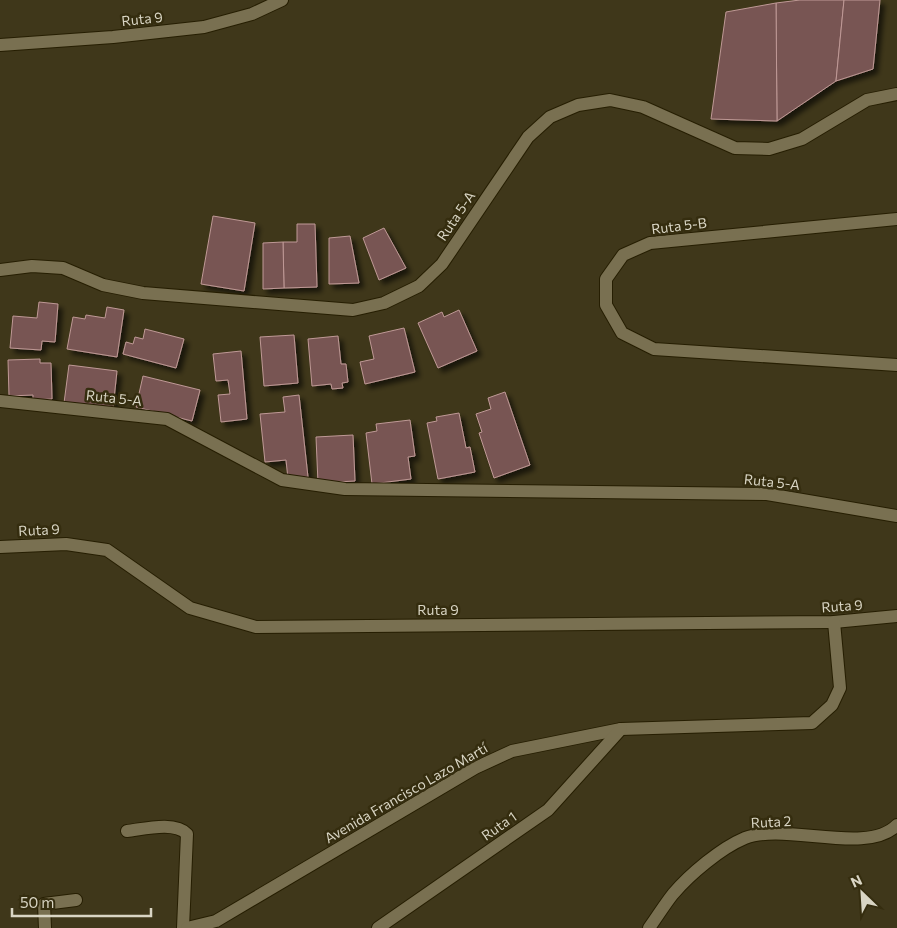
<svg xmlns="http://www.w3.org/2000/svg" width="897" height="928" font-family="Commissioner,sans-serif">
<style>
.building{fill:#785553;stroke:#bf9996;filter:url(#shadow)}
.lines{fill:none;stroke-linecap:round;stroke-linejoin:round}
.street-casing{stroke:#261e02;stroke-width:14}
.street{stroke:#797051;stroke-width:12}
.labels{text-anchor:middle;stroke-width:5;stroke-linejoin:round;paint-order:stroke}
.street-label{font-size:14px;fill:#d9d5c4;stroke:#352d0f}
</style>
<defs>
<filter id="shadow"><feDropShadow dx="4.5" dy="4.5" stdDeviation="2.5" flood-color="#0009"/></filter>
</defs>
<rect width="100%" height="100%" fill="#3f371a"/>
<g class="building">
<polygon points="800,0 844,0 836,81 777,121 776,3"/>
<polygon points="844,0 880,0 873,69 836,81"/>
<polygon points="776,3 777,121 711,119 726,12"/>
<polygon points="213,216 255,223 244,291 201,284"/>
<polygon points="297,224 315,224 317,287 284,288 283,242 297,242"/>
<polygon points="384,228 406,268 379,280 363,238"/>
<polygon points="350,236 359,283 329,284 329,238"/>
<polygon points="283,242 284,288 263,289 263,243"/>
<polygon points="39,302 58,304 55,342 42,341 41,350 10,348 13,316 37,318"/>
<polygon points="107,307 124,310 117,357 67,349 73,317 85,319 86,315 105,318"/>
<polygon points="459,310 477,351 438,368 418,323 442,312 444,317"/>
<polygon points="404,328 415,372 365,384 360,362 374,359 369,336"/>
<polygon points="145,329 184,339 176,368 123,354 126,342 133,344 135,337 143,339"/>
<polygon points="294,335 298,383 264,386 260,337"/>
<polygon points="338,336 341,364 346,364 348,382 342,383 343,388 332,389 331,384 312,386 308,339"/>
<polygon points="241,351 247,419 221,422 218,395 230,394 228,380 216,381 213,354"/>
<polygon points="40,359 40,363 51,363 52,399 33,400 33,395 9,396 8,360"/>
<polygon points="69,365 117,371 113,408 64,403"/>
<polygon points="143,376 200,390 192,421 136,407"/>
<polygon points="505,392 530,465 494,478 479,433 482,432 476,414 491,409 488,398"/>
<polygon points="299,395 308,477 288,479 286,460 265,462 260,414 285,412 283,397"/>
<polygon points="459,413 466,448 470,447 475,472 438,479 427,423 437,421 436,417"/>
<polygon points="410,420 415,456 408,457 411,479 372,484 366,433 377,431 376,424"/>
<polygon points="353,435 355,481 318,483 316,437"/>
</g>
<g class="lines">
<defs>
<g id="street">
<polyline points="0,45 113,37 204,27 252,14 282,0"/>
<polyline points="897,219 650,243 623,255 606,279 606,305 622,333 654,349 897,365"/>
<polyline points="0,270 32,266 63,268 103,285 143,293 353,310 384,303 419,286 442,264 528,137 550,117 578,105 610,100 643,107 735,148 769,149 802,139 867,100 897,94"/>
<polyline points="0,401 167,419 282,480 345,489 767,494 897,516"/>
<polyline points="0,547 66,544 107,550 190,608 256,627 834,622 897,616"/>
<path d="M127,831C144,829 175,821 187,834L183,928"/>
<polyline points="45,928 44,904 76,900"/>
<polyline points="187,928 216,921 475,768 512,751 621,729 812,723 832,705 840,688 834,622"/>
<polyline points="378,928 548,810 621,729"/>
<path d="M649,928C657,917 665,904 673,894C690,874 721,848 745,838C785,822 867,856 897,825"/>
</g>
</defs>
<use href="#street" class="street-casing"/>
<use href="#street" class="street"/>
</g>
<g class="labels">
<g class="street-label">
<text transform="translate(142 19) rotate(-6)" y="5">Ruta 9</text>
<text transform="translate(456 216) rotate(-56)" y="5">Ruta 5-A</text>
<text transform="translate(679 226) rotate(-7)" y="5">Ruta 5-B</text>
<text transform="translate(114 398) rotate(6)" y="5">Ruta 5-A</text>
<text transform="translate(772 482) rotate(6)" y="5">Ruta 5-A</text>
<text transform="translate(39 530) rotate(-3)" y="5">Ruta 9</text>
<text transform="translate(842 606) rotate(-4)" y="5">Ruta 9</text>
<text x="438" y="615">Ruta 9</text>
<text transform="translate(406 793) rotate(-30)" y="5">Avenida Francisco Lazo Martí</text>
<text transform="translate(771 822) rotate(-3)" y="5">Ruta 2</text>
<text transform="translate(499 826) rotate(-35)" y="5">Ruta 1</text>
</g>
</g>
<g transform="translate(862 893) rotate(335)" stroke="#352d0f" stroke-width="4" paint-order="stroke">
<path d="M0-4L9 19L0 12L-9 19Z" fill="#d9d5c4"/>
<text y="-8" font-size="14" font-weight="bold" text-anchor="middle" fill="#d9d5c4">N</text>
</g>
<path d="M12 908v8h139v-8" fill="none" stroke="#d9d5c4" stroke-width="2.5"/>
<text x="20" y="908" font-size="15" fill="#d9d5c4" stroke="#352d0f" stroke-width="4" paint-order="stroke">50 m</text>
</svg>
